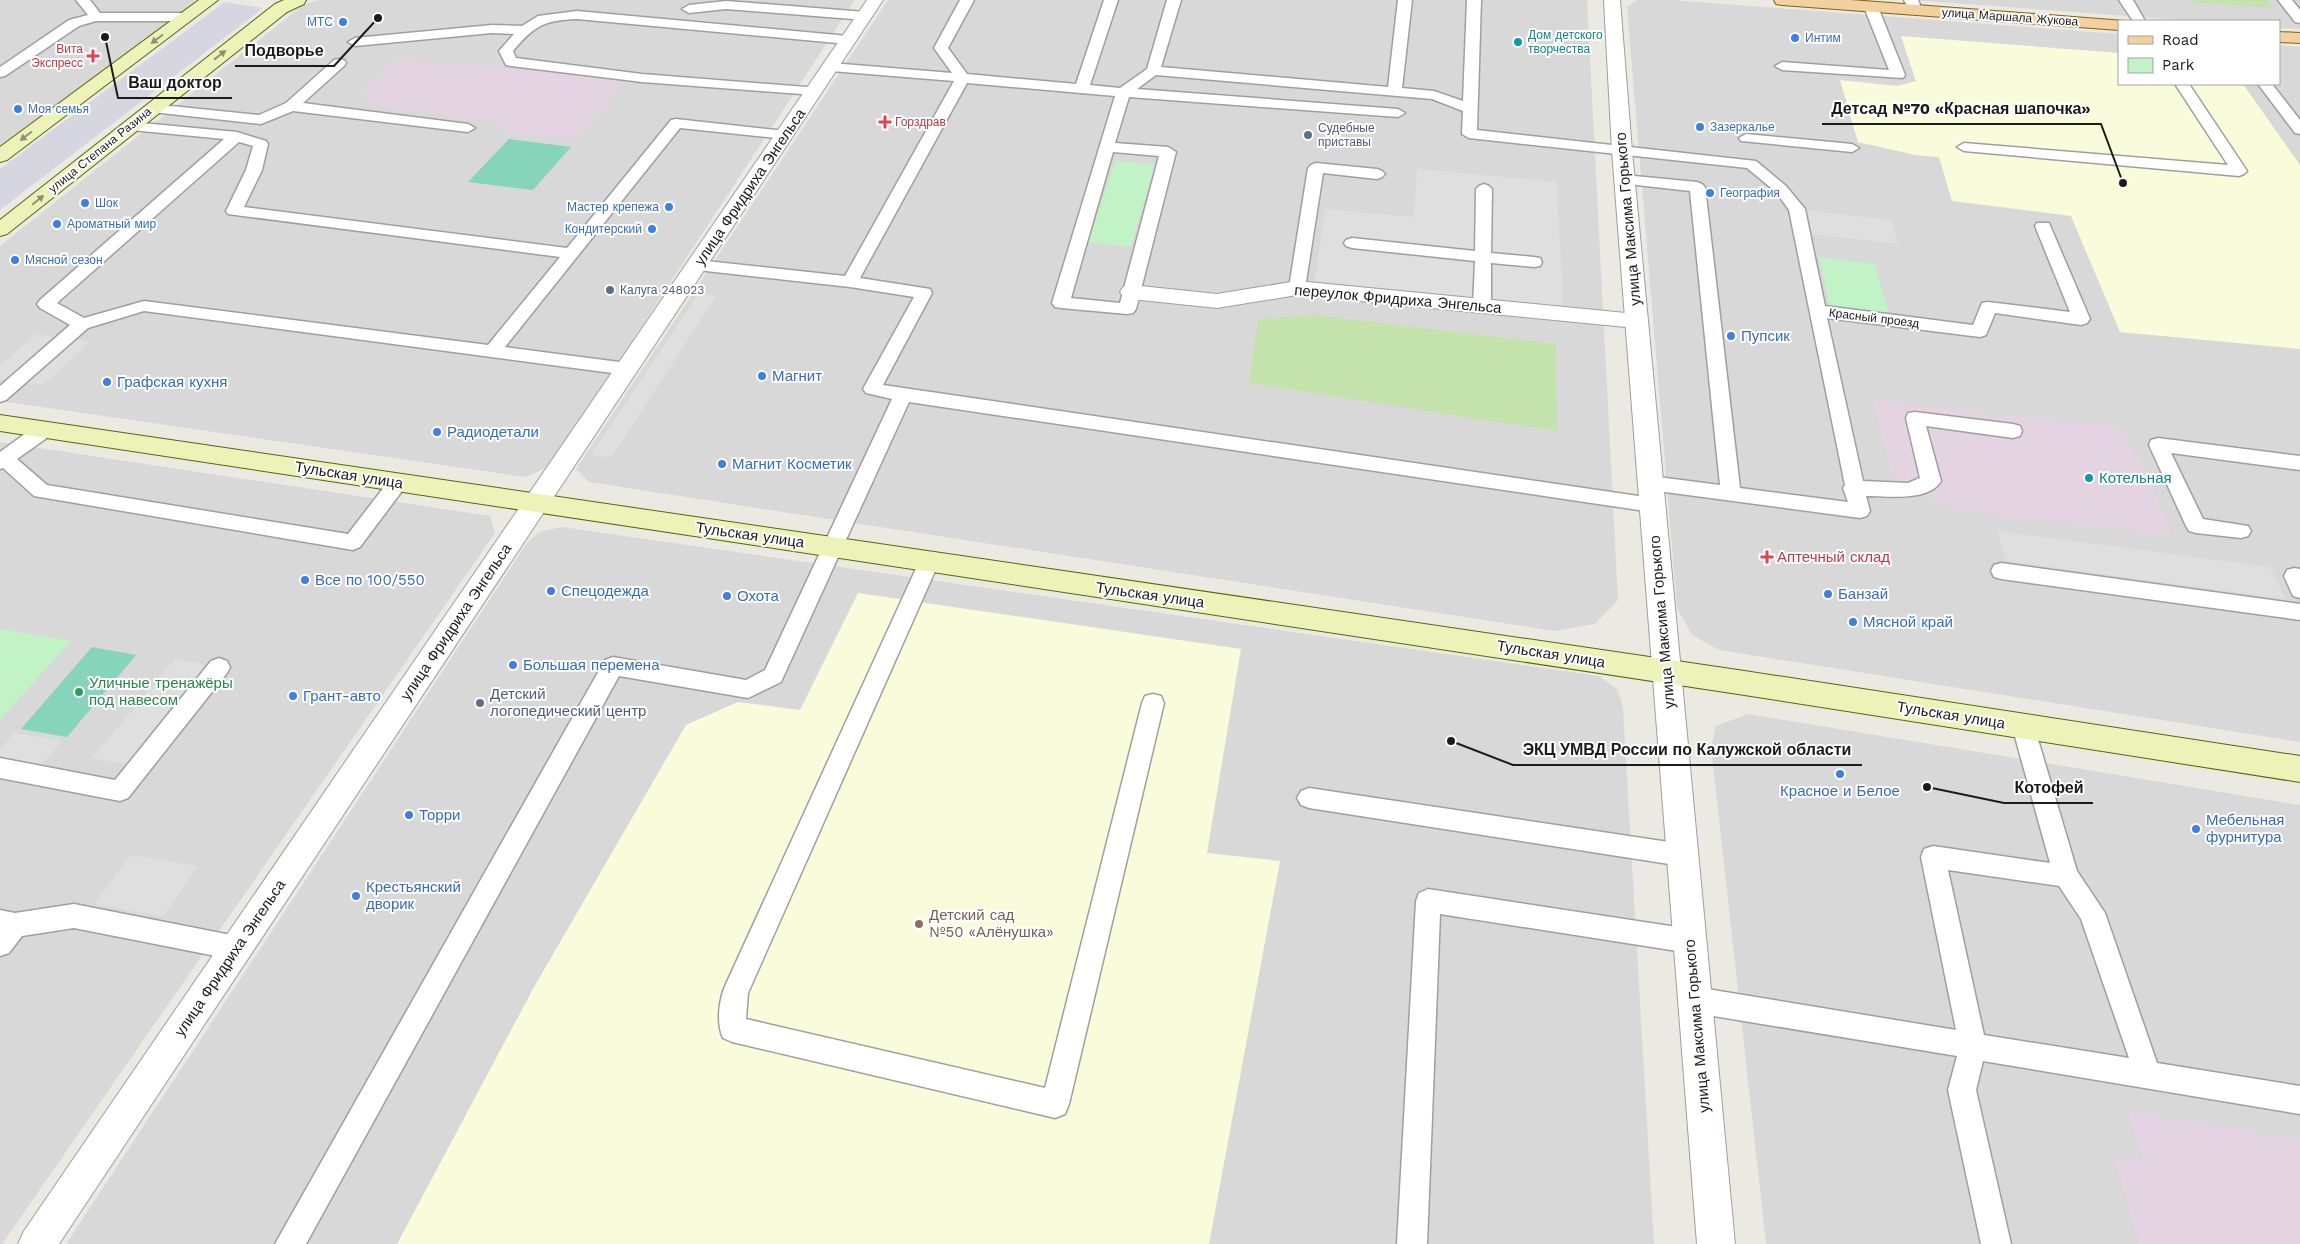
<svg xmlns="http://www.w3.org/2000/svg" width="2300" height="1244" font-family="'Work Sans',sans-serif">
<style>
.residential{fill:#d9d8d8}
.industrial{fill:#e4d4e1}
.education{fill:#fafbdb}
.grass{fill:#c4e2ac}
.park{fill:#c1f3c7}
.pitch{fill:#86d4b9}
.parking{fill:#dfdfdf}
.plaza{fill:#d6d6e1}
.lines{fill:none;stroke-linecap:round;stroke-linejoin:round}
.service-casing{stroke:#9f9f9f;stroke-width:3}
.minor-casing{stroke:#9f9f9f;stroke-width:2}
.tertiary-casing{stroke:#9f9f9f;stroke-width:2}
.secondary-casing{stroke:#59650f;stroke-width:2}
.primary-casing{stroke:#84610e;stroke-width:2}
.service{fill:#fff;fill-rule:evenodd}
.minor{fill:#fff;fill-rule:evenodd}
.tertiary{fill:#fff;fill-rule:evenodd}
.secondary{fill:#edf2b9;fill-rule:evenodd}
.primary{fill:#f2d1a1;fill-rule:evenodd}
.oneway{fill:#8e9172}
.shop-dot{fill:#3f7fe0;stroke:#fff;stroke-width:2}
.culture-dot{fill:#0f9aa8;stroke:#fff;stroke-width:2}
.health-dot{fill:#e0444e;stroke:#fff;stroke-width:2}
.service-dot{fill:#5c6f8a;stroke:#fff;stroke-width:2}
.leisure-dot{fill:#2e9e5b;stroke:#fff;stroke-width:2}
.education-dot{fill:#8d6e63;stroke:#fff;stroke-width:2}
.labels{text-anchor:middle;stroke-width:4;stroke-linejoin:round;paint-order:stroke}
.far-street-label{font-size:12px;fill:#1b1b1b;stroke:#fff}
.far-shop-label{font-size:12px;fill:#366cbe;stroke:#fff;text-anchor:start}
.far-culture-label{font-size:12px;fill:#0d838f;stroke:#fff;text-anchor:start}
.far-health-label{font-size:12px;fill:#be3a42;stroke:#fff;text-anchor:end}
.far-service-label{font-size:12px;fill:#4e5e75;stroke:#fff;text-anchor:start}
.street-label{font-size:15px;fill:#1b1b1b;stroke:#fff}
.shop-label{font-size:15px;fill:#366cbe;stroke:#fff;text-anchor:start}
.culture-label{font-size:15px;fill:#0d838f;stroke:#fff;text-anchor:start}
.health-label{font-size:15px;fill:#be3a42;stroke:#fff;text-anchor:start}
.leisure-label{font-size:15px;fill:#27864d;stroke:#fff;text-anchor:start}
.service-label{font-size:15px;fill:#4e5e75;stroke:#fff;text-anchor:start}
.education-label{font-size:15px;fill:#785e54;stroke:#fff;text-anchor:start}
.leader{fill:none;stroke:#1b1b1b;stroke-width:2}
.callout-dot{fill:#1b1b1b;stroke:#fff;stroke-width:2}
.callout-label{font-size:16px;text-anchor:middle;font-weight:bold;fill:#1b1b1b;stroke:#fff;stroke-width:4;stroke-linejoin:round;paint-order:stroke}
</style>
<rect width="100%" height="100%" fill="#ece9e2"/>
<g class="residential">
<polygon points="0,0 195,0 187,9 0,145"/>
<polygon points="318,0 855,0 551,465 526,477 0,401 0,246 303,5"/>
<polygon points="888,0 1587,0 1618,600 1595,624 1555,631 589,482 576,469"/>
<polygon points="1637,0 1672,0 2119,34 2119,84 2279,84 2279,45 2300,47 2300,742 1719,650 1692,635 1677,608 1627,7"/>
<polygon points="1912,0 2300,0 2300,29 2279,28 2279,21 2193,21"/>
<polygon points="0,442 490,516 495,533 2,1244 0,1244"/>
<polygon points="562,527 1599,676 1618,690 1623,708 1654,1244 66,1244 527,543 539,532"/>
<polygon points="1748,714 2300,805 2300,1244 1766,1244 1711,748 1716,726"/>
</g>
<g class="industrial">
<polygon points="397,59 484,66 626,80 577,140 496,130 503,122 374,106 360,96"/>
<polygon points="1873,401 2120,428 2139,457 2172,535 1957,510 1910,490 1892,473"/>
<polygon points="2127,1109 2163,1117 2300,1140 2300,1244 2139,1244 2115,1159 2143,1160"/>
</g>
<g class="education">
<polygon points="1901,36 2119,53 2119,84 2243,84 2300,165 2300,349 2120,332 2071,216 1952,201 1939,157 1915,155 1858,142 1840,80 1897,86 1916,81"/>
<polygon points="858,593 1241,649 1207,853 1280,861 1209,1244 397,1244 534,987 686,725 738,702 800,710"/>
</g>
<g class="grass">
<polygon points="2193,0 2267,0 2273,8 2194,2"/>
<polygon points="1314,315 1556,344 1557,431 1249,383 1258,319"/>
</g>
<g class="park">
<polygon points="1115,161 1155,165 1131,247 1089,242"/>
<polygon points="1819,257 1875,264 1889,315 1830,308"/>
<polygon points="0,629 71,641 0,720"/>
</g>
<g class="pitch">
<polygon points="509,139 571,147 533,190 468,182"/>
<polygon points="92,647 136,655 67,737 21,729"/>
</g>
<g class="parking">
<polygon points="1417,169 1557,182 1563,307 1315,281 1325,209 1414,217"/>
<polygon points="1797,209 1891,220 1898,244 1802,233"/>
<polygon points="699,293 717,295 611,458 591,455"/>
<polygon points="36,334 90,342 43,385 0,379 0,366"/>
<polygon points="1997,531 2270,567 2285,599 2006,561"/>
<polygon points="175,659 219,667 139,767 92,758"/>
<polygon points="14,733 62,741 34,774 0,768 0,749"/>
<polygon points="131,855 198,866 163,917 94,904"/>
</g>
<polygon class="plaza" points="225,2 263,8 0,210 0,169"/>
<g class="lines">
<defs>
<g id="service">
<polygon points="76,0 90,0 100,13 187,13 194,17 187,21 96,21 79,26 5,76 0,77 0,67 69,20 88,15"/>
<path d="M960,0H974L948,48L967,74L1076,84L1104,0H1118L1090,85L1120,88L1147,69L1167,0H1181L1161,67L1388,87L1398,0H1412L1402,88L1434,91L1463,101L1467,0H1481L1477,130L1756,161L1786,186L1805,209L1825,306L1973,325L1982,303L1988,302L2070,312L2035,226L2037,223H2049L2090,319L2087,323L2081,325L1995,313L1986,335L1980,337L1827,318L1863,481L1908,483L1920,478L1906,418L1908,413L1915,412L2013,424L2020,426L2022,431L2020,436L2013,438L1926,426L1941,481C1929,502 1887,496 1866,496L1870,511L1867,516L1860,518L1650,490L1643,488L1640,483L1643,478L1650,476L1720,485L1690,191L1619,183L1616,180L1619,177L1624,175L1697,182L1702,184L1705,187L1740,488L1848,502L1843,488L1845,485L1789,210L1776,192L1747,168L1469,138L1462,134L1463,111L1432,99L1156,75L1137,89L1398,109L1405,113L1398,117L1129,97L1115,143L1168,147L1176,152L1136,309L1133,313L1127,314L1061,308L1055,307L1052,303L1115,96L967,83L860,278L924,288L930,289L932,293L883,385L1652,498L1659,500L1662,505L1659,510L1652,512L909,402L781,682L748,698L619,676L306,1244H275L605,660L613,657L746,680L765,670L892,399L866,393L863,389L914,297L850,287L697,270L691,269L689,265L691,261L697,260L845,276L954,81L831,71L824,67L831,63L952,73L934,48ZM1113,152L1159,156L1120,303L1071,298Z"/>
<polygon points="1904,0 1918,0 1922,10 1920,13 1910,13"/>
<polygon points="2119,0 2133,0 2145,21 2133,21"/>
<polygon points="2278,0 2292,0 2300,10 2300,23 2295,22"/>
<polygon points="726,1 865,12 872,16 865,20 726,9 689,13 682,9 689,5"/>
<polygon points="1871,3 1878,7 1905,75 1903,78 1782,70 1775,66 1782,62 1889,70 1864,7"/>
<path d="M577,11L848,36L855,40L848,44L577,19C544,20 534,26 513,51L516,58L642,74L819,88L821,91L814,95L642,82L511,66L506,65L499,51L514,34L492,33L355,46L348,42L355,38L492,25L522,26L538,16Z"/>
<polygon points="339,59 344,60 346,63 344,66 303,103 468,124 475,128 468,132 293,111 261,124 152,112 145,108 152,104 259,115 286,103 334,60"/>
<polygon points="2175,84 2189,84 2247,171 2244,174 2239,176 1964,151 1957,147 1964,143 2228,165"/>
<polygon points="2258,84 2272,84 2300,120 2300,134 2295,133"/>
<path d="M676,119L785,131L792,135L785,139L680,128L505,347L627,363L633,365L636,369L633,373L627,375L144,311L88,328L6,400L0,402V386L70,325L40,308L37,304L40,300L224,139L131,130L124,126L126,123L131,122L237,132L266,141L268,144L262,170L244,207L567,248L671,120ZM239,142L253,146L246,170L226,211L228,214L560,257L488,345L144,301L84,318L57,303Z"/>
<polygon points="1746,134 1852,144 1859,148 1852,152 1741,141 1739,138"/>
<polygon points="1316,163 1377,169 1382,171 1385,174 1382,177 1377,179 1323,173 1305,288 1303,292 1291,292 1289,288 1308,168 1311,165"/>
<polygon points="1484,184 1489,186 1492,189 1491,253 1534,257 1540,258 1542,262 1540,266 1534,267 1491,263 1491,306 1488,310 1476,310 1473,306 1475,261 1352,248 1346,246 1344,243 1346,240 1352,238 1475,251 1476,189 1479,186"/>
<polygon points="44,424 51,425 53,430 51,435 17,459 47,485 348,534 391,478 398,476 405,478 408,483 360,547 353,550 34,496 3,468 0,469 0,452 37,425"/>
<polygon points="2158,438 2300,456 2300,470 2171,453 2203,519 2248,526 2251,531 2248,536 2241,538 2196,533 2189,531 2186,526 2149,445 2151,440"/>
<path d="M929,554L936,557L939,562L748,993L746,1019L1045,1088L1142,703L1145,696L1153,694L1161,696L1164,703L1069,1104L1065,1114L1055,1118L732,1042L723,1038C716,1023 719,999 726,984L919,562L922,557Z"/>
<polygon points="2001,563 2300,604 2300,620 2001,579 1994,577 1991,571 1994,565"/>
<polygon points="2294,568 2300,569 2300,598 2293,596 2284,576 2287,570"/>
<polygon points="219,658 227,661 230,667 227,673 128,798 120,801 0,778 0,758 115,780 211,661"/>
<path d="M2023,717L2031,719L2034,726L2077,871L2105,913L2157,1063L2300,1086V1114L1983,1061L1976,1090L2011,1244H1981L1948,1090L1957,1056L1695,1013L1686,1009L1682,1000L1686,991L1695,987L1956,1030L1921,857L1924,849L1933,846L2050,863L2012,726L2015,719ZM1948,870L2059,886L2081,919L2129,1058L1984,1035Z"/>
<polygon points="1309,788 1682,844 1691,847 1694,855 1691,863 1682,866 1309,808 1301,805 1297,798 1301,791"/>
<polygon points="1428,889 1690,929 1699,933 1703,941 1699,949 1690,953 1440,914 1427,1244 1397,1244 1416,901 1419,893"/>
<polygon points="74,904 236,936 245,939 249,948 245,957 236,960 74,928 22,936 9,953 0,956 0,910 15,913"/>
</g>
<polygon id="minor" points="1297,281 1636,314 1644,316 1647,321 1644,326 1636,328 1297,295 1217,308 1131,299 1123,297 1120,292 1123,287 1131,285 1217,294"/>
<g id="tertiary">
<polygon points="867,0 883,0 59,1244 18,1244 24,1231"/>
<polygon points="1604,0 1620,0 1632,151 1735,1244 1697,1244 1612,151"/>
</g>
<g id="secondary">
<polygon points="199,0 218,0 7,160 0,162 0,147"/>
<polygon points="284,0 306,0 304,4 287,12 7,234 0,236 0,220 275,4"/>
<polygon points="0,415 1738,670 2300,756 2300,782 1738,694 0,431"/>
</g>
<g id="primary">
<polygon points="1774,0 1851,0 2125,21 2119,21 2119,30 1782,5 1776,4"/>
<polygon points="2279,32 2300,33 2300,43 2279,42"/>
</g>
</defs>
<use href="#service" class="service-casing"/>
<use href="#minor" class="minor-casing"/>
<use href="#tertiary" class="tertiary-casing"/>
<use href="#secondary" class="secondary-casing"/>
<use href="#primary" class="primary-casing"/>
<use href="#service" class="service"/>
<use href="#minor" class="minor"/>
<use href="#tertiary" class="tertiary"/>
<use href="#secondary" class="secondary"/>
<use href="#primary" class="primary"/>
</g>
<defs><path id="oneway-solid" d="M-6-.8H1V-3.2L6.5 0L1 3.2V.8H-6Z" transform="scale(1.25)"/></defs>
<g class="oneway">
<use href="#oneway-solid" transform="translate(157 39) rotate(143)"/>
<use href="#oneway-solid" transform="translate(220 55) rotate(-38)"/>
<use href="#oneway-solid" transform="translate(26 136) rotate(143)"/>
<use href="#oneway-solid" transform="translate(38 200) rotate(-39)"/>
</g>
<g class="shop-dot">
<circle cx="343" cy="22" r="5"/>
<circle cx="1795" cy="38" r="5"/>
<circle cx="18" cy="109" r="5"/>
<circle cx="1700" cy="127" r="5"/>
<circle cx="1710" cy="193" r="5"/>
<circle cx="85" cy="203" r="5"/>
<circle cx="669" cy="207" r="5"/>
<circle cx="57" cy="224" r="5"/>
<circle cx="652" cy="229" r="5"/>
<circle cx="15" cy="260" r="5"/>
<circle cx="1731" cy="336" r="5"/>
<circle cx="762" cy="376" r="5"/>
<circle cx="107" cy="382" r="5"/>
<circle cx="437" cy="432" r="5"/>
<circle cx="722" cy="464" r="5"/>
<circle cx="305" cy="580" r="5"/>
<circle cx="551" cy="591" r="5"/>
<circle cx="1828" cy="594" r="5"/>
<circle cx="727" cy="596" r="5"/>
<circle cx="1853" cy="622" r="5"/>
<circle cx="513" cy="665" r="5"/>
<circle cx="293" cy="696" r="5"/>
<circle cx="1840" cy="774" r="5"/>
<circle cx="409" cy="815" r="5"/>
<circle cx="2196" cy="829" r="5"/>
<circle cx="356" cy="896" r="5"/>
</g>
<g class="culture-dot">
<circle cx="1518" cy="42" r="5"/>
<circle cx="2089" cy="478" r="5"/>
</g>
<g class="health-dot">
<path d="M90.5 48.5h5v5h5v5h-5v5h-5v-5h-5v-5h5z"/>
<path d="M882.5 114.5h5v5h5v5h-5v5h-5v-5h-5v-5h5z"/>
<path d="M1764.5 549.5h5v5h5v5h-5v5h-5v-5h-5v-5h5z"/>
</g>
<g class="service-dot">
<circle cx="1308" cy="135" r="5"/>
<circle cx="610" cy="290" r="5"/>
<circle cx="480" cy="703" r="5"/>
</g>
<circle class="leisure-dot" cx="79" cy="692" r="5"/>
<circle class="education-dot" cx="919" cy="924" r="5"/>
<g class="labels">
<g class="far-street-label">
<text transform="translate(2010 17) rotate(4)" y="4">улица Маршала Жукова</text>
<text transform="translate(100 150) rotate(-39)" y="4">улица Степана Разина</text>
<text transform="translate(1874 318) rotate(7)" y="4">Красный проезд</text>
</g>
<g class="far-shop-label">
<text x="333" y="26" text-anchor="end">МТС</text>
<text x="1805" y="42">Интим</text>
<text x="28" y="113">Моя семья</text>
<text x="1710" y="131">Зазеркалье</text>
<text x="1720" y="197">География</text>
<text x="95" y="207">Шок</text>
<text x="659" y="211" text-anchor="end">Мастер крепежа</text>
<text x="67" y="228">Ароматный мир</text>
<text x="642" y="233" text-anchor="end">Кондитерский</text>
<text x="25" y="264">Мясной сезон</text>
</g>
<g class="far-culture-label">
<text x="1528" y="39">Дом детского<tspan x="1528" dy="14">творчества</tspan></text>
</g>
<g class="far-health-label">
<text x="83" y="53">Вита<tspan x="83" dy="14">Экспресс</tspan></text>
<text x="895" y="126" text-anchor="start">Горздрав</text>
</g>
<g class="far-service-label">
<text x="1318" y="132">Судебные<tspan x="1318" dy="14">приставы</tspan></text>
<text x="620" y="294">Калуга 248023</text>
</g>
<g class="street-label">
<text transform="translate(750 187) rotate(-56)" y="5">улица Фридриха Энгельса</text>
<text transform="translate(1628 219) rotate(-95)" y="5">улица Максима Горького</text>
<text transform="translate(1398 299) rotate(5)" y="5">переулок Фридриха Энгельса</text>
<text transform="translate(349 475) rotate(9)" y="5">Тульская улица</text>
<text transform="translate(750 535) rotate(8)" y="5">Тульская улица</text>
<text transform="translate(1150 595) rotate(8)" y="5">Тульская улица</text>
<text transform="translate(456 622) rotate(-56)" y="5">улица Фридриха Энгельса</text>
<text transform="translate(1662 622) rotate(-95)" y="5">улица Максима Горького</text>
<text transform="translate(1551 654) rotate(9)" y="5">Тульская улица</text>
<text transform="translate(1951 715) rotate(9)" y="5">Тульская улица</text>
<text transform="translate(230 958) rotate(-56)" y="5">улица Фридриха Энгельса</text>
<text transform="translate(1697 1026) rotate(-95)" y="5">улица Максима Горького</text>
</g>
<g class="shop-label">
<text x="1741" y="341">Пупсик</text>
<text x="772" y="381">Магнит</text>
<text x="117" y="387">Графская кухня</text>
<text x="447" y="437">Радиодетали</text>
<text x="732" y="469">Магнит Косметик</text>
<text x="315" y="585">Все по 100/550</text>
<text x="561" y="596">Спецодежда</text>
<text x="1838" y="599">Банзай</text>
<text x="737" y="601">Охота</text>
<text x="1863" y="627">Мясной край</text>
<text x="523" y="670">Большая перемена</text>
<text x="303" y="701">Грант-авто</text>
<text x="1840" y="796" text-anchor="middle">Красное и Белое</text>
<text x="419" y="820">Торри</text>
<text x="2206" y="825">Мебельная<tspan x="2206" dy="17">фурнитура</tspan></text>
<text x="366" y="892">Крестьянский<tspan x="366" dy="17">дворик</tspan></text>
</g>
<g class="culture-label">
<text x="2099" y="483">Котельная</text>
</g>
<g class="health-label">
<text x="1777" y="562">Аптечный склад</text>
</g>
<g class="leisure-label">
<text x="89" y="688">Уличные тренажёры<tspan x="89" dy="17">под навесом</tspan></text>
</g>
<g class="service-label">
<text x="490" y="699">Детский<tspan x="490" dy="17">логопедический центр</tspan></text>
</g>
<g class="education-label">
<text x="929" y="920">Детский сад<tspan x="929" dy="17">№50 «Алёнушка»</tspan></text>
</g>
</g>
<path class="leader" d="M378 18L334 66H235M105 37L118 98H232M2123 183L2101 124H1822M1451 741L1513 765H1862M1927 787L2004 803H2093"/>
<g class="callout-dot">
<circle cx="378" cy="18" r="5"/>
<circle cx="105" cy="37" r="5"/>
<circle cx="2123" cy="183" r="5"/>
<circle cx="1451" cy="741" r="5"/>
<circle cx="1927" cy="787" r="5"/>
</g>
<g class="callout-label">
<text x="284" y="56">Подворье</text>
<text x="175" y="88">Ваш доктор</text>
<text x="1961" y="114">Детсад №70 «Красная шапочка»</text>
<text x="1687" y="755">ЭКЦ УМВД России по Калужской области</text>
<text x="2049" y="793">Котофей</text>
</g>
<rect x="2118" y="20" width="162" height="65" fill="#ffffff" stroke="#a4a4a4"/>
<rect x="2128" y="36" width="25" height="8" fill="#f2d1a1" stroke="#a4a4a4"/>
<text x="2162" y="45" font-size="15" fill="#1b1b1b">Road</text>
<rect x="2128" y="58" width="25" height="15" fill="#c1f3c7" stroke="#a4a4a4"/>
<text x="2162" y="70" font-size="15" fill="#1b1b1b">Park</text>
</svg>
